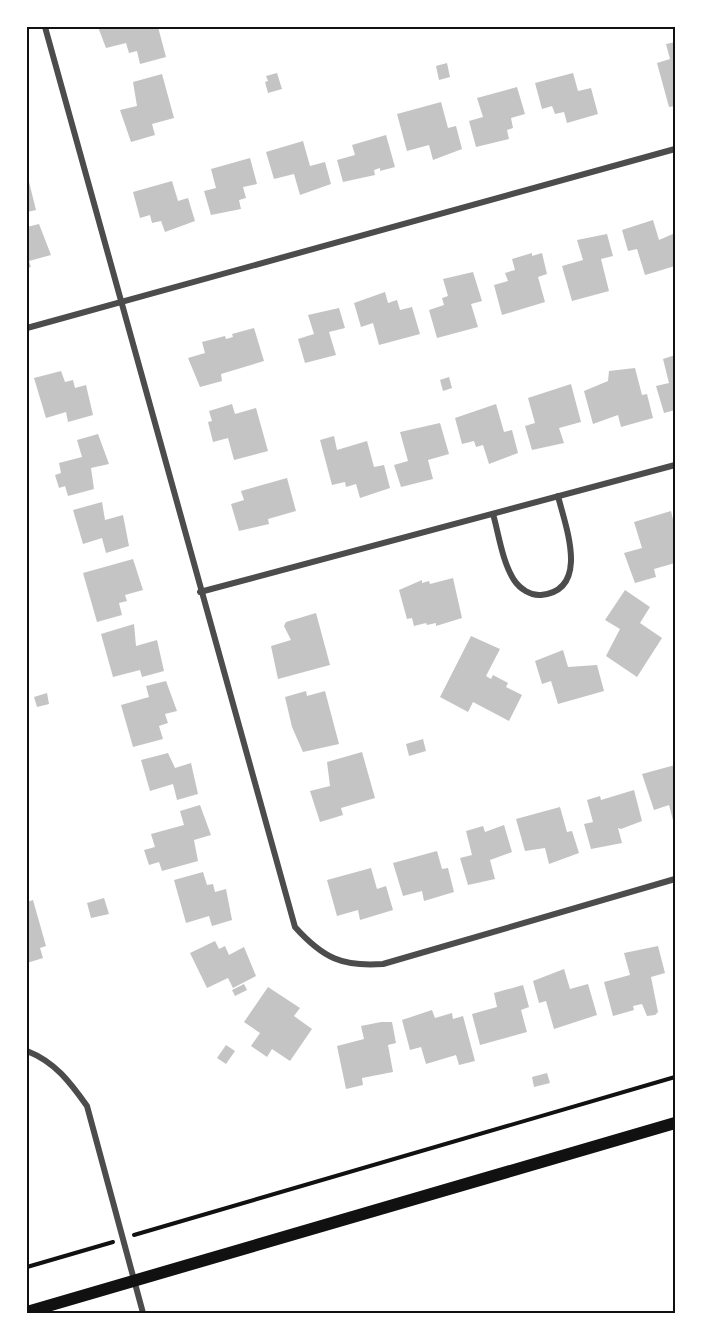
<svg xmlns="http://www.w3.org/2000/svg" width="702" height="1340" font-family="Rubik,sans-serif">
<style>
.building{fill:#c4c4c4}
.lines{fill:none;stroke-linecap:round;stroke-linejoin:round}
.path{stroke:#111;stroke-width:4}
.minor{stroke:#4c4c4c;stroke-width:6}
.secondary{stroke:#111;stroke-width:12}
.neatline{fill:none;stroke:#111;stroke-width:2}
</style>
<rect width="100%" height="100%" fill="#fff"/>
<g class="building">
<polygon points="98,27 158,27 166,57 140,64 137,51 129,53 126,43 106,48"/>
<polygon points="675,42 675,106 669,107 657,63 670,59 666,44"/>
<polygon points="447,63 450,77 439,80 436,66"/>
<polygon points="277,73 282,89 268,93 265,82 268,81 266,76"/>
<polygon points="573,73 578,91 591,88 598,114 567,123 564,112 555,114 552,106 542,109 535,83"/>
<polygon points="162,74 174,118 152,124 155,135 131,142 120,110 137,106 133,82"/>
<polygon points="517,87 525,114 511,118 513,128 507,130 509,139 476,147 469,121 483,117 477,98"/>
<polygon points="441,102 448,128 456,126 462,149 433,160 429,145 407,151 397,114"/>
<polygon points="386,135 395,167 380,171 380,168 374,170 375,175 343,182 337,160 355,155 352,145"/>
<polygon points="303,141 310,166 325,162 331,184 300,195 294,174 274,179 266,152"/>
<polygon points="250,158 257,184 243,187 246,198 239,200 241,209 211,215 204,191 216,188 211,169"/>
<polygon points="27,174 36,210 27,212"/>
<polygon points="172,181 178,201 188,198 195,221 165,232 161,221 152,223 150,215 140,218 133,192"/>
<polygon points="653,220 659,240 675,233 675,266 645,275 637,249 628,251 622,230"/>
<polygon points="39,224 51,255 29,261 31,267 27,268 27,227"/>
<polygon points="607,234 613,256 601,259 609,291 572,301 562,266 583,260 577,240"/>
<polygon points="532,253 532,256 542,253 547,274 538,277 545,302 502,315 494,285 508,281 505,273 515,270 512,259"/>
<polygon points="473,272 482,301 471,304 478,327 437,338 429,310 444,305 442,298 448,296 443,279"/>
<polygon points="385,292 388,303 397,300 400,310 412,307 420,334 379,345 373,323 361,327 354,303"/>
<polygon points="339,308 345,328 329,332 336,355 305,363 298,339 314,334 308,315"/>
<polygon points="254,328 264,361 221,374 222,381 200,387 188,358 205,353 202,342 225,336 226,339 233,337 232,334"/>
<polygon points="675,355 675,410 664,413 656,386 669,383 663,359"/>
<polygon points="635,368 642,395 647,394 653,418 621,427 618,415 593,424 584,391 608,381 609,371"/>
<polygon points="61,371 65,382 73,380 75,388 86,385 93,415 68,422 66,412 46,418 34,378"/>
<polygon points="449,377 452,388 443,391 440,380"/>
<polygon points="571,384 581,422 559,428 564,443 532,450 525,426 535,423 528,398"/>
<polygon points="232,404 235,414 256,408 268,451 234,460 228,438 213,442 208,422 212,421 209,411"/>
<polygon points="496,404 504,432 512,430 518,453 489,464 483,445 476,447 474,441 462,444 455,418"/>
<polygon points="440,423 449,454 428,460 433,479 401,487 394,465 408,461 400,432"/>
<polygon points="98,434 109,464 91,468 94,489 68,496 65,486 59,488 55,475 61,473 59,463 82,457 77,440"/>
<polygon points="334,436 337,450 367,441 374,467 384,465 390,488 360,498 356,484 346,487 345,482 332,485 320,440"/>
<polygon points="287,478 296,511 268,519 269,524 239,531 231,504 244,500 241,491"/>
<polygon points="102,502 105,520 123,515 129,546 106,553 102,538 83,544 73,510"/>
<polygon points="671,511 675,528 675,563 654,569 656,577 635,583 624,553 642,548 634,522"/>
<polygon points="133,559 143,590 125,595 127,601 119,603 122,615 97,622 83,573"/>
<polygon points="453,578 462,618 436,626 436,623 427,625 426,623 414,626 412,618 407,619 399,590 422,580 422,583 429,581 430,584"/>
<polygon points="625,590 650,607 640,623 662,638 637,677 606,656 620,629 605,620"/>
<polygon points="316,613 330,665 278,679 271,646 291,640 284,626 286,622"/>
<polygon points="134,624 136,646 157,640 164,671 142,677 140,670 113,677 101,634"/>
<polygon points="471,636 500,649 486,676 491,679 493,675 508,683 506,687 522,695 509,721 473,702 468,712 440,697"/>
<polygon points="563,650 568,667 597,665 604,691 558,704 551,681 542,684 535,661"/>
<polygon points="166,681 177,711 165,714 168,723 159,726 163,739 133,747 121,705 149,697 146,686"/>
<polygon points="306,691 307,696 325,691 339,744 303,752 292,727 285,697"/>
<polygon points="47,693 49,704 37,707 34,697"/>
<polygon points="423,739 426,751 409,756 406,744"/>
<polygon points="362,752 375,798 341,808 343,815 320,822 310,791 330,786 327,762"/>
<polygon points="168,753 175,768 191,763 198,794 177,800 173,784 150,791 141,760"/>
<polygon points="675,765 675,824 674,824 669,805 654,810 642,774"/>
<polygon points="634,790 642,821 621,829 618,828 622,843 591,849 584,824 593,822 587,800 600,796 601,800"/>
<polygon points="200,805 211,835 194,840 198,861 162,871 159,862 149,865 144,850 155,847 151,834 184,825 180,811"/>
<polygon points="560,807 567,832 572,831 579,853 549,864 545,848 525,851 516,819"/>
<polygon points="504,825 512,852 490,860 495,879 468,885 460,858 472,855 466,831 483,826 485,832"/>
<polygon points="437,851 442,869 448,868 454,892 424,901 422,891 403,896 393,863"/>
<polygon points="371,868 377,889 386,886 393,910 360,920 358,910 337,916 327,880"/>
<polygon points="203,872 207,885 213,884 215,892 226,889 232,920 212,926 209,916 186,923 174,880"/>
<polygon points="104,898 109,914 91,918 87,903"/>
<polygon points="33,900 46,946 40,948 43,958 27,963 27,902"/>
<polygon points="215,941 219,949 225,946 229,955 244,947 256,976 233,988 228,978 207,988 190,953"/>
<polygon points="658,946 665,973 651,977 658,1012 655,1015 647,1016 642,1004 633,1006 634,1010 613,1016 604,982 630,975 624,953"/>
<polygon points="564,969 570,989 588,984 597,1015 554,1029 546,1001 539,1003 533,981"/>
<polygon points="244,984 247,990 235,996 232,990"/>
<polygon points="523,985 529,1007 521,1010 527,1032 480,1045 472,1014 497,1007 494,993"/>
<polygon points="268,987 300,1008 294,1016 312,1029 290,1061 272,1049 267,1057 251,1046 260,1033 244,1022"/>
<polygon points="432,1010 435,1018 452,1013 453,1019 463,1016 475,1061 459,1065 456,1055 426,1064 421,1047 410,1050 402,1020"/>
<polygon points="381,1022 392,1022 396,1043 388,1045 393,1072 362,1078 363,1085 346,1089 337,1046 364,1039 361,1026"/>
<polygon points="226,1045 235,1051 226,1064 217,1058"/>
<polygon points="547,1073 550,1083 534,1087 532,1077"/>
</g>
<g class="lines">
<g class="path">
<polyline points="134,1235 675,1077"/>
<polyline points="27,1267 113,1242"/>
</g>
<g class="minor">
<path d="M45,27L295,927C323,958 342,967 383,964L675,879"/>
<polyline points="27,328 675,149"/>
<path d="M493,514C499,535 502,561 514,580C520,589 531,596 541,595C591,590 565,525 558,496"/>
<polyline points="200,592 675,465"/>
<path d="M27,1051C55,1062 70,1082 87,1106L143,1313"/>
</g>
<polyline class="secondary" points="27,1312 675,1123"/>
</g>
<rect width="702" height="1340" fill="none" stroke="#ffffff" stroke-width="57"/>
<rect x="28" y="28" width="646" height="1284" class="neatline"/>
</svg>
